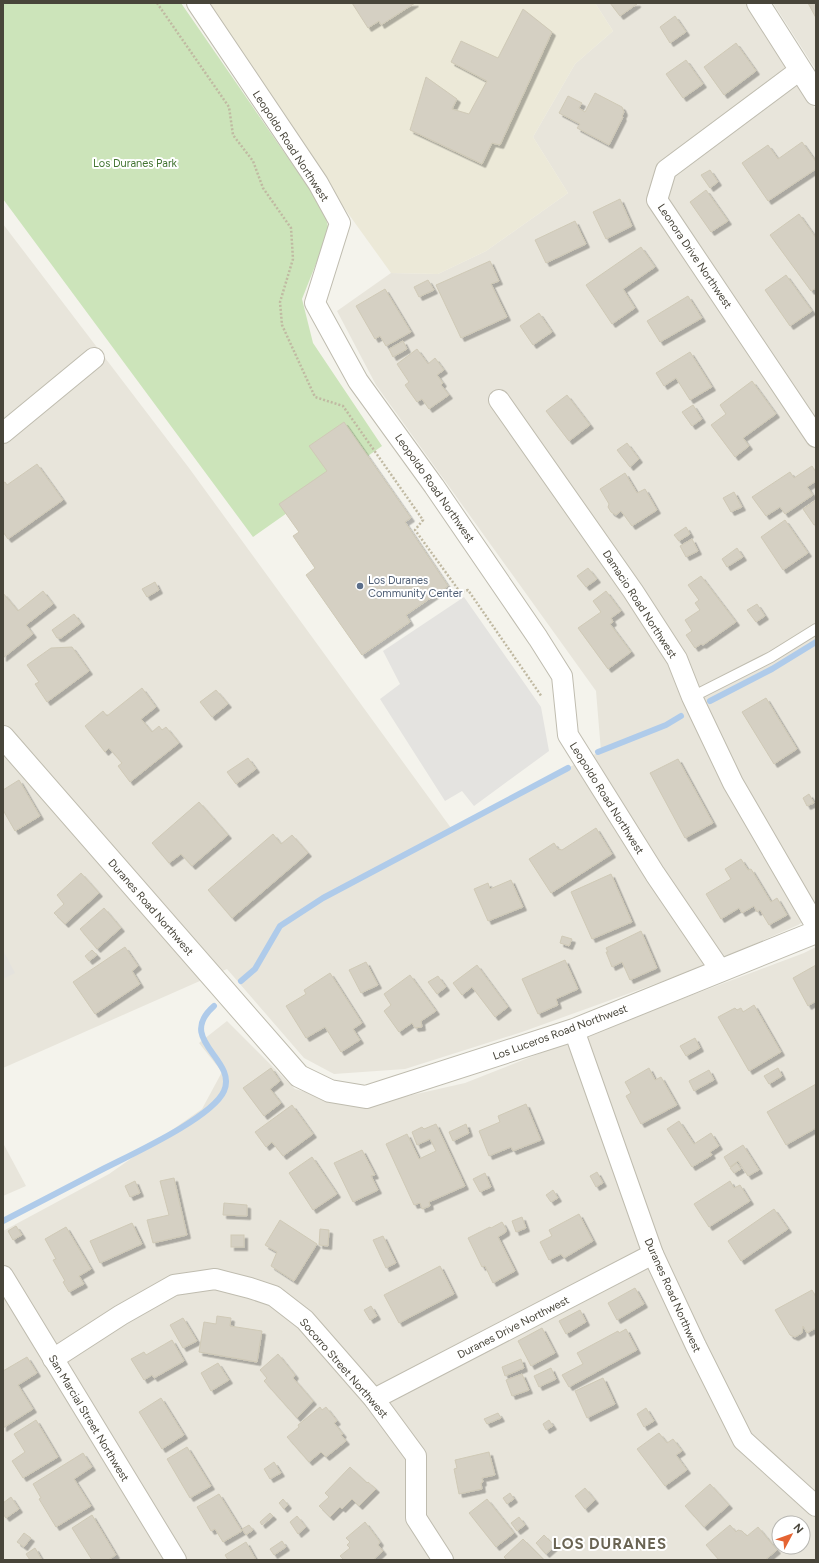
<svg xmlns="http://www.w3.org/2000/svg" width="819" height="1563" font-family="Figtree,sans-serif">
<style>
.residential{fill:#e8e5db;fill-rule:evenodd}
.industrial{fill:#e4e2dd}
.education{fill:#ece9d8}
.green{fill:#cce4ba}
.parking{fill:#e4e3e0}
.lines{fill:none;stroke-linecap:round;stroke-linejoin:round}
.stream{stroke:#afcbea;stroke-width:6}
.building{fill:#d5d0c3;stroke:#cfc9b6;filter:url(#shadow)}
.service-casing{stroke:#bfbcaf;stroke-width:12}
.minor-casing{stroke:#bfbcaf;stroke-width:22}
.tertiary-casing{stroke:#bfbcaf;stroke-width:24}
.path{stroke:#c0b9a2;stroke-width:2.5;stroke-dasharray:2 2;stroke-linecap:butt}
.service{stroke:#fff;stroke-width:10}
.minor{stroke:#fff;stroke-width:20}
.tertiary{stroke:#fff;stroke-width:22}
.service-dot{fill:#5c6f8a;stroke:#fff;stroke-width:1.5}
.labels{text-anchor:middle;stroke-width:4;stroke-linejoin:round;paint-order:stroke}
.street-label{font-size:11px;fill:#48453a;stroke:#fff}
.park-label{font-size:11px;fill:#437532;stroke:#fff}
.service-label{font-size:11px;fill:#4e5e75;stroke:#fff;text-anchor:start}
.district-label{font-size:15px;font-weight:bold;letter-spacing:1px;fill:#6a6453;stroke:#fff}
</style>
<defs>
<filter id="shadow"><feDropShadow dx="3.5" dy="3.5" stdDeviation="0" flood-color="#0004"/></filter>
</defs>
<rect width="100%" height="100%" fill="#f4f3ec"/>
<g class="residential">
<polygon points="595,3 747,3 816,110 816,914 798,925 705,966 522,1032 405,1069 334,1074 304,1058 227,969 3,1068 3,224 189,468 451,828 601,751 596,691 376,385 337,311 391,273 438,274 486,251 568,193 533,137 575,64 613,31"/>
<polygon points="773,3 816,3 816,70"/>
<path d="M816,947V1560H3V1231L109,1174L202,1109L222,1072L199,1043L227,1021L295,1089L359,1107L465,1083L586,1035L804,953ZM779,1523H803V1547H779Z"/>
<polygon points="3,1143 26,1186 3,1196"/>
</g>
<polygon class="industrial" points="3,950 15,973 3,979"/>
<polygon class="education" points="206,3 595,3 613,31 575,64 533,137 568,193 486,251 438,274 391,273 301,148"/>
<polygon class="green" points="3,3 181,3 324,210 329,231 302,299 313,343 382,446 253,537 3,199"/>
<polygon class="parking" points="464,597 541,707 549,751 474,806 462,791 445,801 380,699 400,684 383,651"/>
<g class="lines">
<g class="stream">
<polyline points="710,701 772,669 816,642"/>
<polyline points="598,752 666,725 681,716"/>
<polyline points="241,981 255,969 280,926 323,898 568,768"/>
<path d="M3,1221C36,1204 69,1187 103,1169C130,1155 212,1118 224,1091C238,1059 175,1040 214,1006"/>
</g>
</g>
<g class="building">
<polygon points="352,3 415,3 381,25 379,21 368,28"/>
<polygon points="610,3 637,3 637,4 620,16"/>
<polygon points="808,3 816,3 816,18"/>
<polygon points="523,9 552,32 500,145 492,143 482,164 410,130 426,77 457,99 452,109 469,114 487,81 451,62 461,41 498,58"/>
<polygon points="675,16 686,32 670,43 660,27"/>
<polygon points="736,43 756,71 724,95 704,67"/>
<polygon points="686,60 703,84 683,98 666,74"/>
<polygon points="595,93 622,107 624,112 622,116 623,117 609,145 577,128 580,124 559,113 568,96 582,103 579,108 585,112"/>
<polygon points="802,142 816,162 816,169 768,201 742,163 768,145 778,159"/>
<polygon points="710,170 718,182 710,188 701,175"/>
<polygon points="706,190 728,221 711,232 690,202"/>
<polygon points="620,199 632,226 606,239 593,212"/>
<polygon points="799,214 816,238 816,288 811,291 770,235"/>
<polygon points="575,221 586,244 546,263 535,240"/>
<polygon points="641,247 655,267 623,289 635,308 612,324 586,285"/>
<polygon points="490,261 499,281 491,284 507,317 461,338 436,285"/>
<polygon points="786,275 812,311 790,326 765,290"/>
<polygon points="428,280 434,290 419,297 414,287"/>
<polygon points="385,289 411,332 386,346 380,336 375,339 356,306"/>
<polygon points="688,296 702,318 660,342 647,321"/>
<polygon points="539,313 552,332 533,345 520,326"/>
<polygon points="403,341 407,349 393,357 389,349"/>
<polygon points="417,349 428,364 435,358 444,370 437,375 443,383 441,385 449,395 429,409 422,399 417,402 405,385 409,382 397,364"/>
<polygon points="690,352 712,387 690,400 676,378 664,386 656,373"/>
<polygon points="752,381 776,414 743,438 749,446 735,457 711,425 726,414 720,405"/>
<polygon points="567,395 590,425 569,441 546,411"/>
<polygon points="693,405 702,419 692,426 682,412"/>
<polygon points="344,422 411,518 405,522 448,586 406,615 410,622 362,655 306,575 315,568 293,536 299,532 279,504 327,471 309,446"/>
<polygon points="627,443 639,459 630,467 617,450"/>
<polygon points="37,464 63,500 8,539 3,532 3,483 5,482 7,485"/>
<polygon points="812,466 816,472 816,481 807,487 813,495 785,514 780,507 766,516 752,497 790,472 794,478"/>
<polygon points="625,473 637,493 645,489 657,510 632,526 621,511 616,515 611,512 608,507 609,504 600,489"/>
<polygon points="734,492 742,507 731,512 723,498"/>
<polygon points="816,500 816,524 814,525 803,509"/>
<polygon points="785,520 808,553 783,570 761,537"/>
<polygon points="686,527 690,534 679,541 674,535"/>
<polygon points="692,539 698,551 686,557 680,546"/>
<polygon points="737,548 743,557 727,567 722,559"/>
<polygon points="588,568 597,579 586,587 577,576"/>
<polygon points="701,576 736,622 703,645 701,644 695,648 686,635 692,631 685,620 700,610 695,603 699,600 688,585"/>
<polygon points="155,582 159,590 147,597 142,589"/>
<polygon points="43,591 53,604 26,625 33,634 3,658 3,593 18,611"/>
<polygon points="606,591 621,611 611,618 613,622 610,624 631,652 608,669 578,628 601,612 593,601"/>
<polygon points="757,604 765,616 756,622 747,610"/>
<polygon points="74,614 81,623 61,638 57,638 52,630"/>
<polygon points="72,647 89,671 47,702 35,684 39,682 27,665 51,648"/>
<polygon points="142,688 156,707 141,719 152,732 159,726 162,730 166,727 179,743 130,782 118,766 122,763 109,748 105,752 85,726 103,711 107,716"/>
<polygon points="216,690 228,704 212,717 200,702"/>
<polygon points="766,698 797,749 774,764 742,712"/>
<polygon points="248,758 256,769 236,784 227,772"/>
<polygon points="678,759 713,823 685,838 650,773"/>
<polygon points="19,780 40,816 15,831 3,810 3,790"/>
<polygon points="809,794 814,803 807,806 803,798"/>
<polygon points="199,802 228,835 192,866 181,854 169,863 152,843"/>
<polygon points="596,828 612,854 551,893 529,859 554,843 558,849 562,850"/>
<polygon points="273,834 281,844 292,835 308,853 232,918 208,890"/>
<polygon points="741,859 748,870 751,869 771,902 777,898 787,915 769,925 760,910 757,912 754,906 742,913 739,908 721,919 706,894 731,879 725,869"/>
<polygon points="81,873 99,893 65,924 54,913 64,904 57,895"/>
<polygon points="611,874 632,922 592,939 571,892"/>
<polygon points="511,880 523,907 488,921 474,889 488,883 490,889"/>
<polygon points="104,908 121,928 97,949 80,929"/>
<polygon points="641,931 657,968 630,980 622,962 612,967 606,952 608,952 606,948"/>
<polygon points="562,936 572,939 569,946 560,943"/>
<polygon points="125,947 138,966 132,971 140,984 95,1014 73,982"/>
<polygon points="92,950 97,955 89,961 85,956"/>
<polygon points="565,960 578,989 556,999 558,1005 538,1014 522,979"/>
<polygon points="366,962 378,985 361,993 349,970"/>
<polygon points="477,965 508,1007 495,1017 472,987 462,995 453,983"/>
<polygon points="816,965 816,1001 808,1006 793,978"/>
<polygon points="330,973 362,1023 353,1029 360,1040 341,1052 325,1027 306,1038 286,1006 306,994 304,990"/>
<polygon points="410,975 436,1011 421,1021 422,1027 415,1028 412,1023 399,1032 384,1011 391,1005 384,994"/>
<polygon points="438,976 446,987 437,994 428,982"/>
<polygon points="754,1005 781,1052 749,1071 718,1017 735,1008 737,1010 741,1008 743,1012"/>
<polygon points="695,1038 700,1048 686,1056 680,1046"/>
<polygon points="271,1068 280,1081 270,1089 281,1103 264,1116 243,1088"/>
<polygon points="649,1068 655,1080 661,1077 677,1105 641,1124 626,1096 631,1093 625,1082"/>
<polygon points="778,1068 782,1076 769,1084 764,1076"/>
<polygon points="709,1070 714,1080 694,1091 689,1081"/>
<polygon points="816,1084 816,1128 786,1145 767,1112"/>
<polygon points="526,1104 541,1140 513,1151 511,1147 489,1156 479,1131 500,1122 498,1116"/>
<polygon points="292,1105 313,1134 283,1156 272,1142 266,1147 255,1132"/>
<polygon points="679,1121 694,1144 711,1133 719,1146 710,1152 712,1155 692,1167 667,1129"/>
<polygon points="436,1124 465,1186 429,1202 430,1206 422,1209 420,1203 414,1205 386,1144 407,1134 419,1159 436,1151 430,1139 417,1145 412,1132 422,1127 424,1129"/>
<polygon points="466,1124 469,1133 453,1141 449,1132"/>
<polygon points="743,1145 759,1170 748,1176 738,1161 730,1167 724,1157"/>
<polygon points="362,1150 375,1175 371,1176 378,1190 353,1202 334,1163"/>
<polygon points="312,1157 337,1194 313,1210 289,1173"/>
<polygon points="737,1163 741,1169 734,1173 730,1168"/>
<polygon points="597,1172 603,1183 596,1187 590,1176"/>
<polygon points="485,1173 491,1187 480,1192 473,1179"/>
<polygon points="174,1178 187,1235 153,1243 147,1220 169,1215 160,1181"/>
<polygon points="135,1181 140,1193 130,1197 125,1186"/>
<polygon points="730,1181 734,1188 740,1185 750,1201 709,1227 694,1204"/>
<polygon points="553,1190 558,1198 551,1202 546,1195"/>
<polygon points="224,1203 247,1205 247,1216 223,1215"/>
<polygon points="774,1209 788,1229 741,1261 728,1241"/>
<polygon points="579,1214 593,1241 564,1258 561,1254 549,1260 540,1242 552,1236 549,1230"/>
<polygon points="522,1217 526,1228 516,1232 512,1221"/>
<polygon points="280,1220 317,1244 294,1281 271,1266 277,1252 265,1245"/>
<polygon points="502,1222 506,1229 506,1232 498,1237 515,1271 493,1283 485,1266 482,1267 468,1238 490,1227 491,1228"/>
<polygon points="132,1223 142,1244 100,1263 90,1241"/>
<polygon points="16,1226 22,1235 13,1240 8,1231"/>
<polygon points="66,1227 91,1269 79,1276 84,1284 69,1292 63,1282 65,1281 53,1260 56,1259 45,1239"/>
<polygon points="320,1229 329,1230 328,1246 319,1245"/>
<rect x="231" y="1235" width="13" height="12"/>
<polygon points="383,1236 396,1263 386,1268 373,1240"/>
<polygon points="440,1266 454,1294 399,1323 384,1295"/>
<polygon points="635,1288 644,1304 617,1320 608,1303"/>
<polygon points="812,1290 816,1297 816,1328 807,1333 803,1326 802,1333 795,1337 790,1335 775,1310"/>
<polygon points="371,1306 377,1316 370,1320 364,1310"/>
<polygon points="580,1310 586,1322 566,1334 559,1321"/>
<polygon points="217,1316 231,1318 230,1326 262,1331 257,1362 199,1352 204,1322 216,1324"/>
<polygon points="183,1318 197,1341 183,1348 170,1325"/>
<polygon points="542,1328 555,1353 531,1366 518,1341"/>
<polygon points="626,1329 637,1350 569,1387 562,1375 583,1364 577,1353 618,1331 619,1333"/>
<polygon points="172,1340 184,1361 154,1378 152,1375 144,1380 131,1359 144,1352 146,1355"/>
<polygon points="278,1354 295,1375 293,1378 313,1401 297,1418 264,1381 267,1378 260,1370"/>
<polygon points="27,1357 37,1373 18,1385 33,1409 3,1428 3,1371"/>
<polygon points="521,1359 524,1368 505,1376 502,1367"/>
<polygon points="218,1363 229,1380 211,1391 201,1373"/>
<polygon points="551,1368 556,1379 539,1387 534,1376"/>
<polygon points="522,1374 529,1390 512,1396 506,1380"/>
<polygon points="603,1378 615,1404 587,1418 575,1391"/>
<polygon points="161,1398 184,1435 162,1449 139,1412"/>
<polygon points="320,1407 322,1410 326,1407 337,1421 334,1423 343,1434 341,1435 346,1441 326,1457 321,1452 309,1462 287,1437 299,1427 298,1425"/>
<polygon points="646,1408 654,1421 644,1427 637,1414"/>
<polygon points="498,1413 501,1418 487,1424 484,1419"/>
<polygon points="36,1420 58,1457 23,1478 12,1461 25,1452 14,1434"/>
<polygon points="549,1420 553,1426 546,1430 543,1424"/>
<polygon points="659,1433 667,1443 673,1439 682,1451 676,1455 687,1470 665,1486 637,1449"/>
<polygon points="187,1447 211,1486 190,1498 167,1459"/>
<polygon points="489,1452 495,1475 482,1478 483,1482 481,1483 482,1489 459,1494 454,1469 457,1468 455,1460"/>
<polygon points="83,1453 92,1467 74,1479 91,1506 56,1527 39,1499 41,1498 33,1484"/>
<polygon points="274,1462 281,1473 270,1479 264,1469"/>
<polygon points="350,1467 367,1483 368,1482 376,1489 359,1506 352,1499 342,1509 340,1507 330,1517 319,1506 329,1497 325,1493"/>
<polygon points="710,1484 729,1505 704,1527 685,1506"/>
<polygon points="585,1488 595,1500 585,1509 575,1496"/>
<polygon points="510,1493 514,1499 507,1504 503,1498"/>
<polygon points="219,1494 242,1531 223,1542 215,1529 211,1531 197,1507"/>
<polygon points="11,1497 19,1509 6,1518 3,1514 3,1503"/>
<polygon points="283,1499 288,1505 284,1509 279,1503"/>
<polygon points="487,1499 514,1533 496,1547 469,1513"/>
<polygon points="270,1513 273,1516 262,1525 260,1522"/>
<polygon points="92,1515 116,1555 108,1560 92,1560 72,1528"/>
<polygon points="297,1516 306,1527 298,1534 290,1522"/>
<polygon points="519,1517 525,1525 517,1531 511,1523"/>
<polygon points="365,1522 380,1542 378,1545 383,1551 373,1560 344,1560 340,1556 350,1548 347,1545 350,1542 346,1538"/>
<polygon points="249,1525 253,1530 246,1535 242,1529"/>
<polygon points="730,1525 736,1532 738,1530 742,1531 747,1536 758,1527 777,1550 765,1560 719,1560 706,1545"/>
<polygon points="24,1533 31,1538 24,1547 17,1542"/>
<polygon points="544,1535 555,1546 546,1554 536,1543"/>
<polygon points="523,1539 544,1560 507,1560 504,1557"/>
<polygon points="282,1541 286,1547 274,1555 270,1549"/>
<polygon points="246,1542 256,1560 228,1560 225,1555"/>
<polygon points="35,1548 42,1560 30,1560 26,1554"/>
</g>
<g class="lines">
<defs>
<polyline id="service" points="692,697 771,657 816,629"/>
<g id="minor">
<polyline points="197,3 318,183 340,223 315,303 358,381 434,486 538,638 562,676 568,735 655,874 721,971"/>
<polyline points="800,70 666,170 657,200 816,437"/>
<polyline points="499,400 633,591 677,659 692,697 733,783 816,926"/>
<polyline points="3,433 94,358"/>
<polyline points="574,1030 653,1254 696,1346 743,1440 816,1506"/>
<polyline points="3,1276 176,1560"/>
<polyline points="53,1359 121,1315 174,1285 215,1279 250,1288 274,1296 305,1320 374,1399 416,1456 416,1518 443,1560"/>
<polyline points="374,1399 653,1254"/>
</g>
<g id="tertiary">
<polyline points="758,3 816,94"/>
<polyline points="3,737 299,1076 330,1091 366,1097 574,1030 816,932"/>
</g>
</defs>
<use href="#service" class="service-casing"/>
<use href="#minor" class="minor-casing"/>
<use href="#tertiary" class="tertiary-casing"/>
<polyline class="path" points="157,3 229,107 233,135 253,161 263,188 291,228 293,259 280,302 282,325 315,397 343,406 423,520 415,530 460,592 468,590 542,697"/>
<use href="#service" class="service"/>
<use href="#minor" class="minor"/>
<use href="#tertiary" class="tertiary"/>
</g>
<circle class="service-dot" cx="360" cy="586" r="4"/>
<g class="labels">
<g class="street-label">
<text transform="translate(291 146) rotate(57)" y="4">Leopoldo Road Northwest</text>
<text transform="translate(695 256) rotate(56)" y="4">Leonora Drive Northwest</text>
<text transform="translate(435 488) rotate(55)" y="4">Leopoldo Road Northwest</text>
<text transform="translate(640 604) rotate(57)" y="4">Damacio Road Northwest</text>
<text transform="translate(607 798) rotate(58)" y="4">Leopoldo Road Northwest</text>
<text transform="translate(151 907) rotate(49)" y="4">Duranes Road Northwest</text>
<text transform="translate(560 1032) rotate(-20)" y="4">Los Luceros Road Northwest</text>
<text transform="translate(673 1295) rotate(66)" y="4">Duranes Road Northwest</text>
<text transform="translate(513 1327) rotate(-27)" y="4">Duranes Drive Northwest</text>
<text transform="translate(344 1368) rotate(49)" y="4">Socorro Street Northwest</text>
<text transform="translate(89 1418) rotate(59)" y="4">San Marcial Street Northwest</text>
</g>
<g class="park-label">
<text x="135" y="167">Los Duranes Park</text>
</g>
<g class="service-label">
<text x="368" y="584">Los Duranes<tspan x="368" dy="13">Community Center</tspan></text>
</g>
<g class="district-label">
<text x="610" y="1549">LOS DURANES</text>
</g>
</g>
<rect width="819" height="1563" fill="none" stroke="#48453a" stroke-width="8"/>
<g transform="translate(791 1535) rotate(49)"><circle r="19" fill="#ffffff" stroke="#b6b5b0"/>
<path d="M0-3L7 15L0 10L-7 15Z" fill="#e56433"/>
<text y="-6" font-size="11" font-weight="bold" text-anchor="middle" fill="#48453a">N</text>
</g>
</svg>
